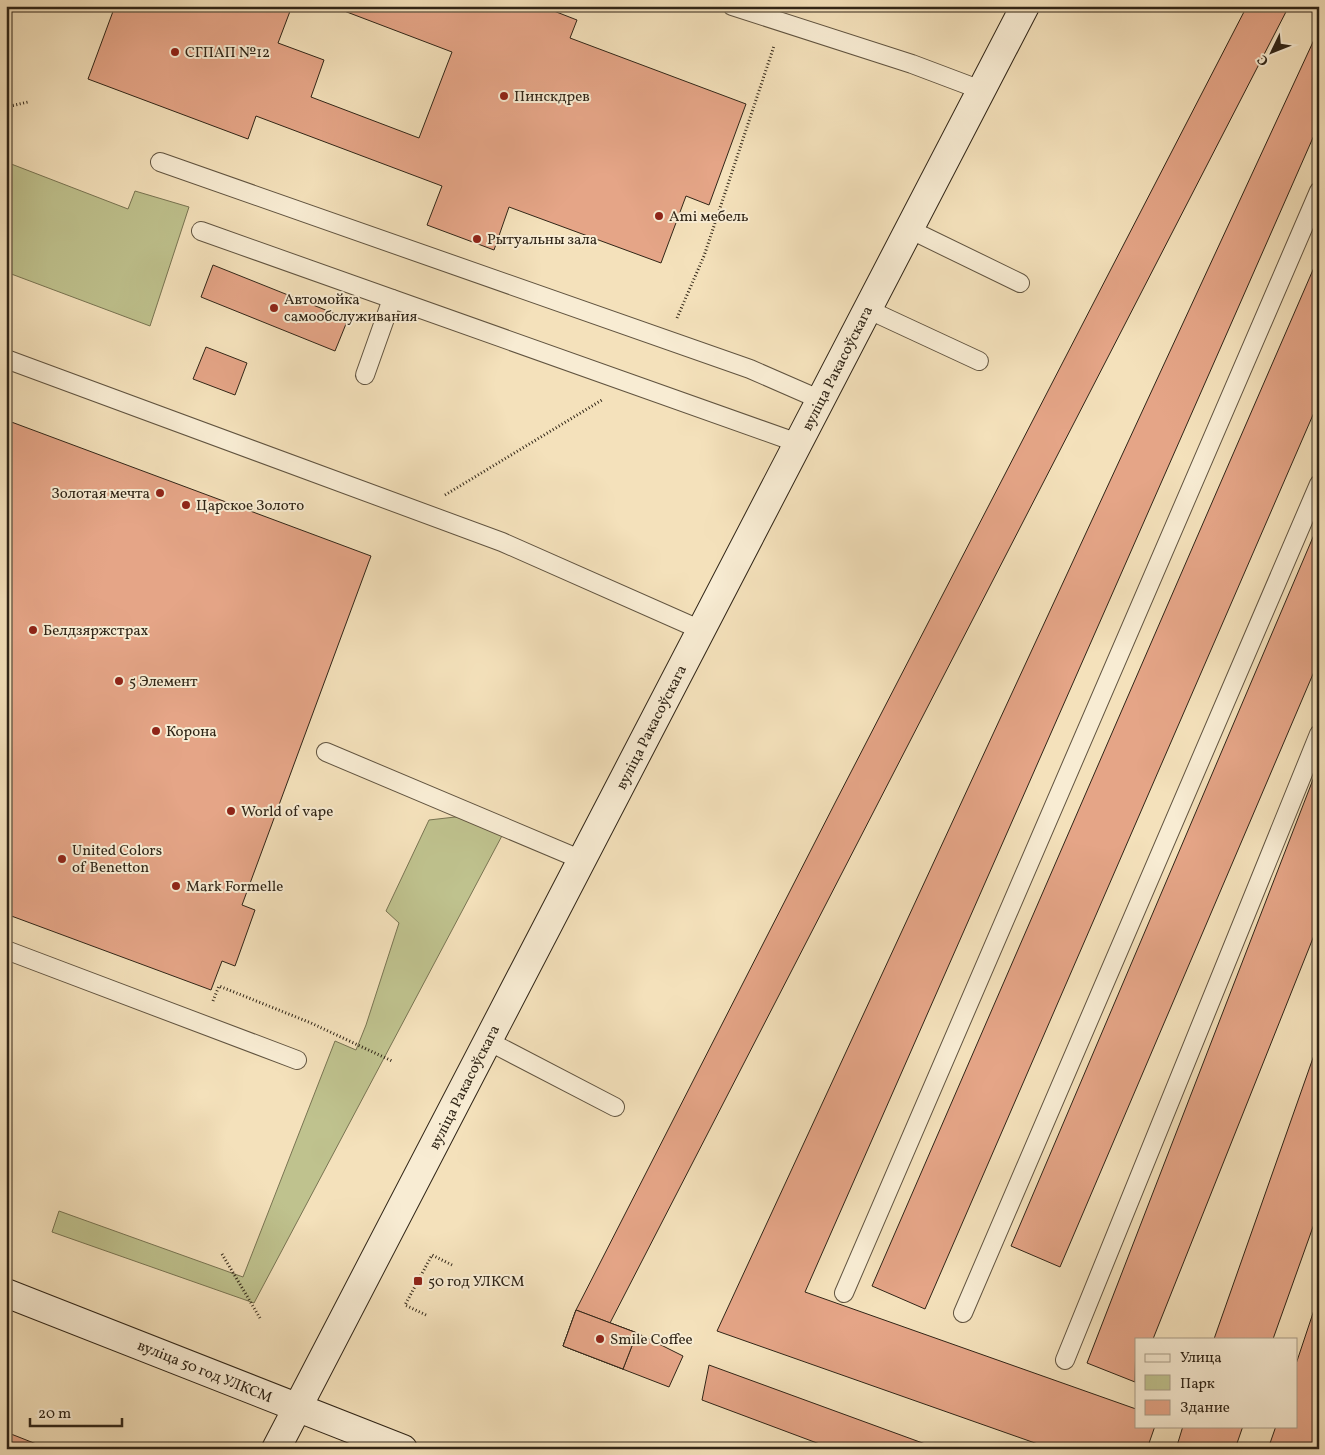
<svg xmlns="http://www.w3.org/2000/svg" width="1325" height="1455" font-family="Vollkorn,serif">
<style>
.green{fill:#bfc28e;stroke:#787452}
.building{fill:#e5a587;stroke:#302517}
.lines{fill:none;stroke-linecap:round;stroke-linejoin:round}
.lane-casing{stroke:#615440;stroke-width:20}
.secondary-casing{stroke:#302517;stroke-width:30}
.path{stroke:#302517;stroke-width:3;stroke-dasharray:1 2.5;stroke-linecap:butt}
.lane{stroke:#f8ecd3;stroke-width:18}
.secondary{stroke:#f8ecd3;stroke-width:28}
.poi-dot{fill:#8f2418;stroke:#f8ecd3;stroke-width:2}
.labels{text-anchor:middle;stroke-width:4;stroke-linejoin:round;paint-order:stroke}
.poi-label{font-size:15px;fill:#302517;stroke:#f8ecd3;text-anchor:start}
.street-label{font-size:15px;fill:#302517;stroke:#f8ecd3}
</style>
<rect width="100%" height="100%" fill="#f4e1bb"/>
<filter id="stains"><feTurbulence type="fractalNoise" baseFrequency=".004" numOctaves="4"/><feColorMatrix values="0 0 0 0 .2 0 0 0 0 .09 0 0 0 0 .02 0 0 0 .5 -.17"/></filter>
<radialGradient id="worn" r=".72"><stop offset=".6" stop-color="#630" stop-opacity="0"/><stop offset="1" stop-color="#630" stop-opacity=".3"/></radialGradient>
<g class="green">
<polygon points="6,162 128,209 135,191 189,207 150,326 6,272"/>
<polygon points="464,816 504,832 254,1303 52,1232 59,1211 243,1277 335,1041 356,1050 366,1025 399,923 386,911 429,820"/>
</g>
<g class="building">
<polygon points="115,6 292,6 278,43 324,60 311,97 419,138 452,52 331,6 541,6 577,20 570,38 746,104 709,205 686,196 661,263 509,207 494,250 427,225 442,186 256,116 248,139 88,79"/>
<polygon points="1247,6 1289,6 610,1323 637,1333 683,1356 669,1387 563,1346 576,1310 836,801"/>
<polygon points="1319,29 1319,124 805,1292 1136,1409 1136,1426 1155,1426 1147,1449 1052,1449 717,1331"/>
<polygon points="1319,256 1319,401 925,1309 872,1286"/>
<polygon points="213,265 348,319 335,351 201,297"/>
<polygon points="206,347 247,363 235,395 193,379"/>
<polygon points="6,420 371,556 242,905 255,910 235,966 222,961 211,990 6,914"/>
<polygon points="1319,523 1319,660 1060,1267 1011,1246"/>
<polygon points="1319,764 1319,923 1153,1339 1136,1339 1135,1382 1087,1363"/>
<polygon points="1319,1041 1319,1210 1273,1339 1214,1339"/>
<polygon points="1319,1295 1319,1439 1316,1449 1268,1449 1276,1426 1296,1426 1296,1364"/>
<polygon points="576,1310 637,1333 623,1369 563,1346"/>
<polygon points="576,1310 637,1333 623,1369 563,1346"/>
<polygon points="709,1365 939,1449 833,1449 702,1400"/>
<polygon points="1183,1426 1243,1426 1235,1449 1176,1449"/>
<polygon points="6,1432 49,1449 6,1449"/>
</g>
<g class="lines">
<defs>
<g id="lane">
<polyline points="732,6 912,64 981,90"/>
<polyline points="160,162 750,369 821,400"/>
<polyline points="909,229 1020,283"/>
<polyline points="201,231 798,443"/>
<polyline points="867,309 979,361"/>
<polyline points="6,359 502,542 701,630"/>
<polyline points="365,375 392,299"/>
<polyline points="326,752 582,860"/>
<polyline points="6,950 297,1060"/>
<polyline points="488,1041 615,1107"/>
<polyline points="844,1293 1319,191"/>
<polyline points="963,1313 1319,484"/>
<polyline points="1065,1360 1319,734"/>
</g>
<g id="secondary">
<polyline points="6,1293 403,1449"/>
<polyline points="276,1449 1025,6"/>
</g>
</defs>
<use href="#lane" class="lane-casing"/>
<use href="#secondary" class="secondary-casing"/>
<g class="path">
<polyline points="6,107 28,102"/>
<polyline points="677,318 704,256 774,46"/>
<polyline points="445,495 602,400"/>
<polyline points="213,1001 219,986 311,1023 392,1061"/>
<polyline points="222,1254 260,1318"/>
<polyline points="426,1315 405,1305 432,1255 452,1265"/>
</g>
<use href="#lane" class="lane"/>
<use href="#secondary" class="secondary"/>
</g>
<g class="poi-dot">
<circle cx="175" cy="52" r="5"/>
<circle cx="504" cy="96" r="5"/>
<circle cx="659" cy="216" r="5"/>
<circle cx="477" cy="239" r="5"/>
<circle cx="274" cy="308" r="5"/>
<circle cx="160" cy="493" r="5"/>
<circle cx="186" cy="505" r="5"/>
<circle cx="33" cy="630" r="5"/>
<circle cx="119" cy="681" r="5"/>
<circle cx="156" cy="731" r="5"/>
<circle cx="231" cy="811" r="5"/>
<circle cx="62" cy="859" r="5"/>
<circle cx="176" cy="886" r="5"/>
<rect x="413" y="1276" width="10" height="10" rx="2.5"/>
<circle cx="600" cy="1339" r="5"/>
</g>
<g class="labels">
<g class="poi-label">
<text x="185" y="57">СГПАП №12</text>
<text x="514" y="101">Пинскдрев</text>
<text x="669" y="221">Ami мебель</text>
<text x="487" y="244">Рытуальны зала</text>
<text x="284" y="304">Автомойка<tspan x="284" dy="17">самообслуживания</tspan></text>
<text x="150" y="498" text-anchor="end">Золотая мечта</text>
<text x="196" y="510">Царское Золото</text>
<text x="43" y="635">Белдзяржстрах</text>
<text x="129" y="686">5 Элемент</text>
<text x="166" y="736">Корона</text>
<text x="241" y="816">World of vape</text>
<text x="72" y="855">United Colors<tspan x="72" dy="17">of Benetton</tspan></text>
<text x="186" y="891">Mark Formelle</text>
<text x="428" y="1286">50 год УЛКСМ</text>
<text x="610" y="1344">Smile Coffee</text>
</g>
<g class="street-label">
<text transform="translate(837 368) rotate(-63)" y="5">вуліца Ракасоўскага</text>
<text transform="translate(651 727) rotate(-63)" y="5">вуліца Ракасоўскага</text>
<text transform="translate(464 1087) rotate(-63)" y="5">вуліца Ракасоўскага</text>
<text transform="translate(205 1371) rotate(22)" y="5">вуліца 50 год УЛКСМ</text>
</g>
</g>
<rect width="1325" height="1455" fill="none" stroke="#f4e1bb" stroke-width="25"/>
<rect x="8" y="8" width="1310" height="1440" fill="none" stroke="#302517" stroke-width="2.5"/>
<rect x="12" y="12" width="1300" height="1430" fill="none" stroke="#302517"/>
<rect x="1135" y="1338" width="162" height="90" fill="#f8ecd3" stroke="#a89c88"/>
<rect x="1145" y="1354" width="25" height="8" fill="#f8ecd3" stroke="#a89c88"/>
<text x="1180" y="1362" font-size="15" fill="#302517">Улица</text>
<rect x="1145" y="1375" width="25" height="15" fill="#bfc28e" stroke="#a89c88"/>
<text x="1180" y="1388" font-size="15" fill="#302517">Парк</text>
<rect x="1145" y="1400" width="25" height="15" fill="#e5a587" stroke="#a89c88"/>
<text x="1180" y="1412" font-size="15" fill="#302517">Здание</text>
<g transform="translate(1272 52) rotate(227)" stroke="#f8ecd3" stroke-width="4" paint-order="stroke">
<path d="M0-4L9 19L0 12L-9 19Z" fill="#302517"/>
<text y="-8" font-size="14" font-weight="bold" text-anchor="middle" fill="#302517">С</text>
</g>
<path d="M30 1418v8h92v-8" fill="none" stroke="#302517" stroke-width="2.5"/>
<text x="38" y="1418" font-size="15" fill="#302517" stroke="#f8ecd3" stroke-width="4" paint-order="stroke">20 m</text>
<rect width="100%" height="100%" filter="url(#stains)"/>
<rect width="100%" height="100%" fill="url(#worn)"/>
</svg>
